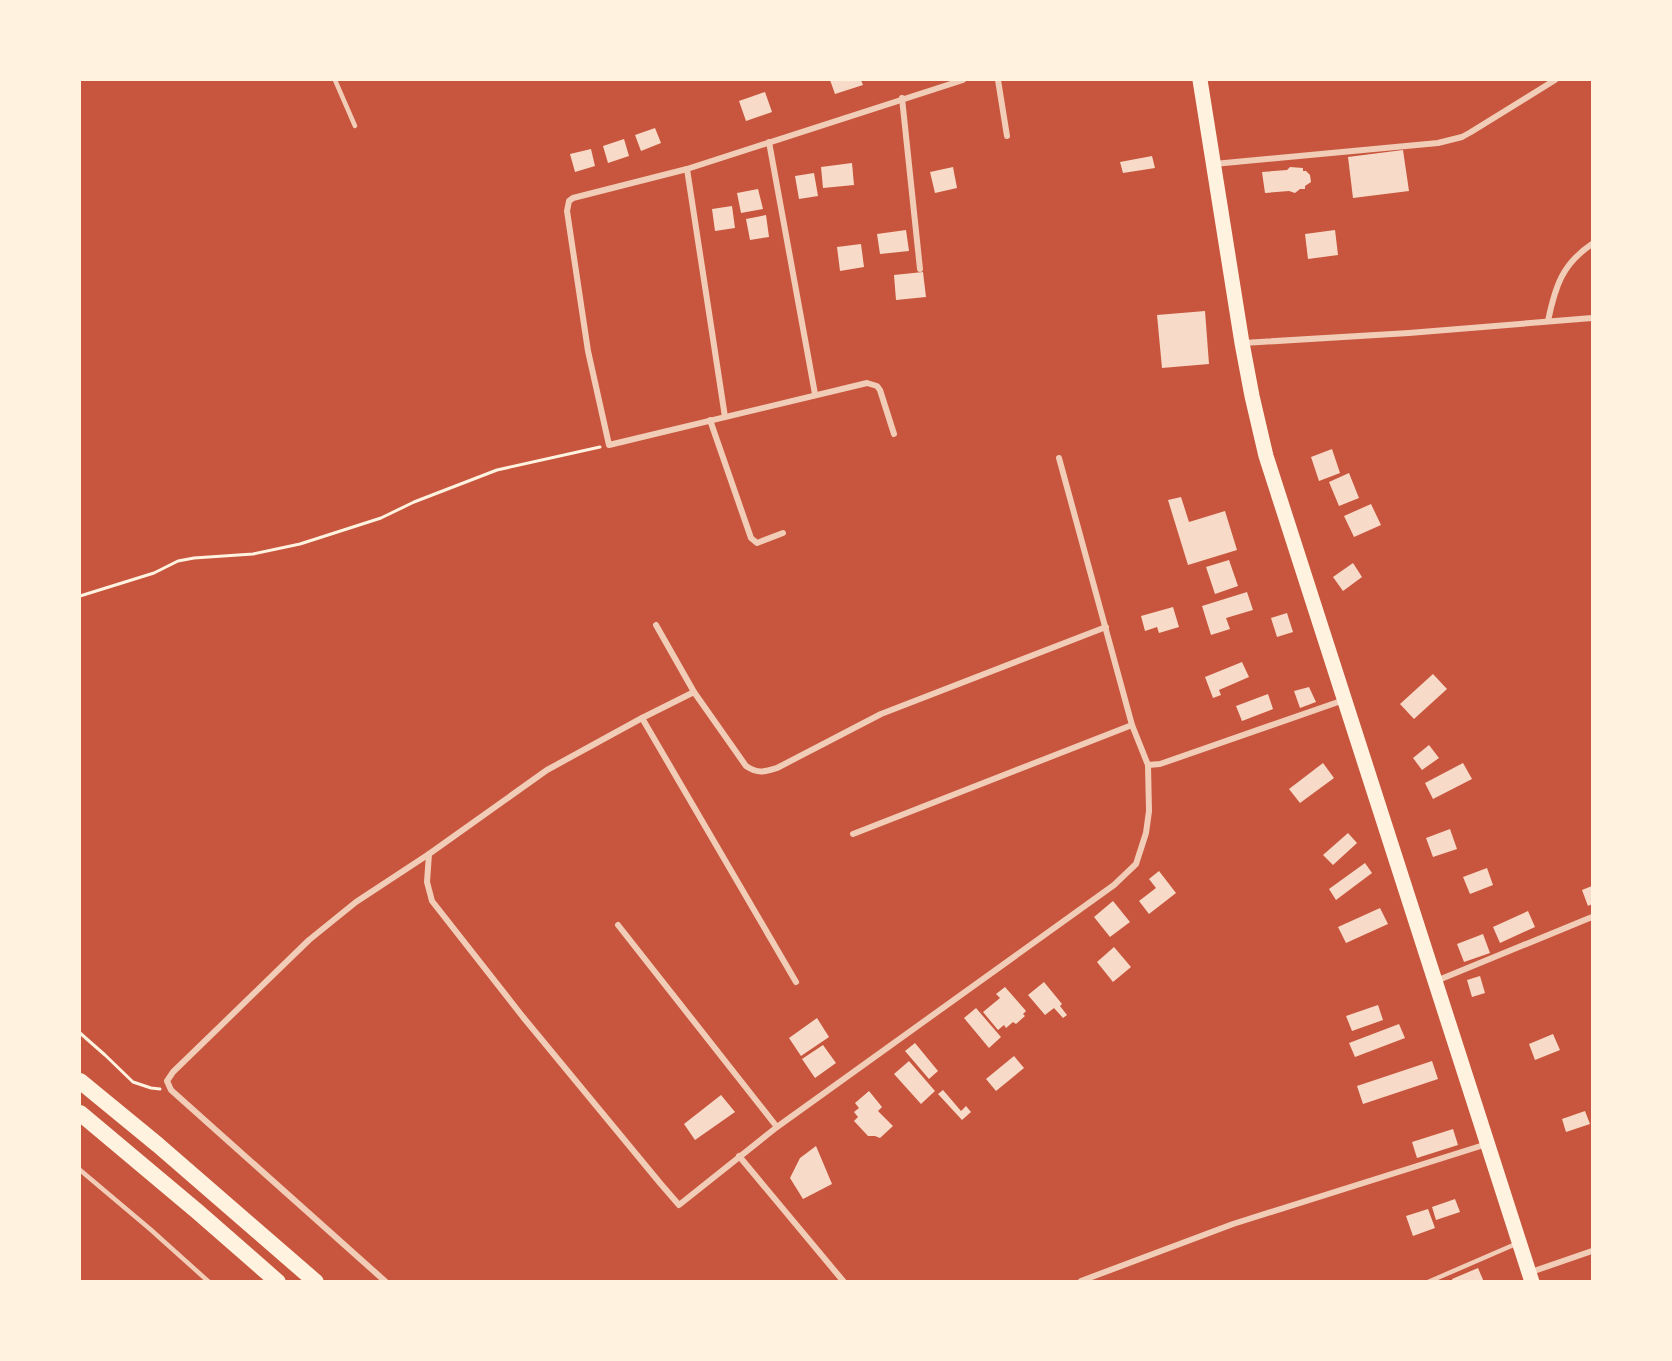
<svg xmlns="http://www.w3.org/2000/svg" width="1672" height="1361" font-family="'Source Sans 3',sans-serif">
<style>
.building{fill:#f7dbc8}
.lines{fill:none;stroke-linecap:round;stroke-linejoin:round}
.path{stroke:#fff3e0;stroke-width:3}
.service{stroke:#f1ccb7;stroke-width:4.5}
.minor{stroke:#f1ccb7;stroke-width:6}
.trunk{stroke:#fff3e0;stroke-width:15}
.motorway{stroke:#fff3e0;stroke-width:16}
</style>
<rect width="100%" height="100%" fill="#c8553d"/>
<g class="building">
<polygon points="830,80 861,80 863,85 835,94"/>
<polygon points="765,92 772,112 746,121 739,101"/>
<polygon points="655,128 661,143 641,151 635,135"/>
<polygon points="624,139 629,156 608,163 603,146"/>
<polygon points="591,149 595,166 575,172 570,154"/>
<polygon points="1403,150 1409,191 1353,198 1348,157"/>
<polygon points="1152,156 1155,168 1123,173 1120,162"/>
<polygon points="852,163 854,185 823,188 821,167"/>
<polygon points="953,167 957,188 935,193 930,172"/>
<polygon points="1290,167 1303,168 1303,171 1306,171 1310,175 1311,182 1305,186 1305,189 1300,189 1295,193 1289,191 1265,193 1262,172 1287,170"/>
<polygon points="814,173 818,196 799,199 795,176"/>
<polygon points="758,189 763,209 741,213 737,193"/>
<polygon points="732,206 735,228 715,231 712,209"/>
<polygon points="766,215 769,237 750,240 746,219"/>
<polygon points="906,230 909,251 880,254 877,234"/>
<polygon points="1335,230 1338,255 1308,259 1305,234"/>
<polygon points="861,244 864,267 840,271 837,247"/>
<polygon points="923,272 926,297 896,300 894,275"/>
<polygon points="1205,311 1209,364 1162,368 1157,315"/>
<polygon points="1332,449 1340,473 1319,481 1311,457"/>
<polygon points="1349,473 1359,498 1339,506 1329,482"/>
<polygon points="1181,497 1189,522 1225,511 1237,550 1188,565 1168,500"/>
<polygon points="1371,504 1381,525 1354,537 1344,516"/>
<polygon points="1229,560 1238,586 1215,594 1206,567"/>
<polygon points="1353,563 1362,577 1343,591 1333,577"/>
<polygon points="1247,592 1253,610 1226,618 1230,629 1211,635 1202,606"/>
<polygon points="1173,607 1179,627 1159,633 1157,627 1145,631 1141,616"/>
<polygon points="1287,613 1293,632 1277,637 1271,618"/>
<polygon points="1242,662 1249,677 1219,690 1221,695 1213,698 1205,677"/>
<polygon points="1433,674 1447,689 1414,719 1400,704"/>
<polygon points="1309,687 1316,702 1300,708 1294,691"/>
<polygon points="1268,694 1273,709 1242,721 1236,706"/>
<polygon points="1429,745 1439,758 1422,770 1413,758"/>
<polygon points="1323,763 1334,778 1300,803 1289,789"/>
<polygon points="1463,763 1472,779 1433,799 1425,783"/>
<polygon points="1450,829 1457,849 1433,857 1426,838"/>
<polygon points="1348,833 1357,843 1333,865 1323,855"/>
<polygon points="1365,863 1372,873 1336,900 1329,889"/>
<polygon points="1487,868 1493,885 1470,894 1463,877"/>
<polygon points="1159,871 1176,893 1149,914 1139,901 1156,888 1149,879"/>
<polygon points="1592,886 1592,904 1588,906 1582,890"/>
<polygon points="1113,901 1130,922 1110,937 1094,917"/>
<polygon points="1380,908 1388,924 1346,943 1338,927"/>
<polygon points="1528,911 1535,927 1500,943 1493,927"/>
<polygon points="1483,934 1490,953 1464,962 1457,944"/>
<polygon points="1114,947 1131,967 1113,982 1097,962"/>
<polygon points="1480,976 1485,993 1472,997 1467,980"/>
<polygon points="1044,982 1062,1004 1060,1006 1067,1015 1063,1018 1054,1008 1045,1015 1028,995"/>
<polygon points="1005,987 1026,1011 1023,1014 1025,1016 1016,1024 1013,1022 1006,1028 1004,1025 998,1030 983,1012 1000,998 996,994"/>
<polygon points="1378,1005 1383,1020 1352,1031 1346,1016"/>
<polygon points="976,1008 1001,1037 989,1048 964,1018"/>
<polygon points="817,1018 829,1037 801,1056 789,1038"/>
<polygon points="1399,1024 1405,1038 1355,1057 1349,1043"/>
<polygon points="1553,1034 1560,1050 1535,1060 1529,1044"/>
<polygon points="915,1043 938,1071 929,1079 905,1051"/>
<polygon points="823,1045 836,1063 815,1078 802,1059"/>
<polygon points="1014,1056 1024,1068 996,1091 986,1079"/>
<polygon points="909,1061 935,1091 921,1104 894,1074"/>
<polygon points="1432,1061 1438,1079 1363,1104 1357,1086"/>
<polygon points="943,1090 961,1111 966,1106 971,1112 962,1120 938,1094"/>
<polygon points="869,1091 882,1107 878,1111 893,1126 880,1138 875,1136 868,1136 854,1121 858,1117 854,1112 859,1108 855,1103"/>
<polygon points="721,1095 735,1112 695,1140 684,1124"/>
<polygon points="1585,1111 1590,1124 1566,1132 1562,1119"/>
<polygon points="1453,1129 1458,1145 1417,1158 1412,1142"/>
<polygon points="816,1146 832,1184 803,1199 790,1178 800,1158"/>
<polygon points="1455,1199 1460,1212 1436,1220 1432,1207"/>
<polygon points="1428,1209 1435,1228 1413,1236 1406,1216"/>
<polygon points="1478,1268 1484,1282 1453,1282 1452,1279"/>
</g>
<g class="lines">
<g class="path">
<polyline points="80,596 154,573 178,561 194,558 253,554 300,544 381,518 414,502 497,470 600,447"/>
<polyline points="80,1033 105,1055 133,1082 151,1088 160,1089"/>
</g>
<g class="service">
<polyline points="335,80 355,126"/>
<polyline points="80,1170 150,1229 209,1282"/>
<polyline points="1428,1282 1518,1243"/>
</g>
<g class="minor">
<polyline points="998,80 1007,136"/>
<polyline points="902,98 920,269"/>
<polyline points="769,142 815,394"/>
<polyline points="1214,164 1438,143 1462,137 1471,132 1555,80"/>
<polyline points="687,169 725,417"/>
<path d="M1548,321C1555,287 1562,264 1592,244"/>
<polyline points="1243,343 1409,333 1592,318"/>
<polyline points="710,420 751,538 757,543 783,533"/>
<polyline points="894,434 880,390 877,386 867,383 609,445 588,351 567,211 569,201 573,198 687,169 963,80"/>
<polyline points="656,625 694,692"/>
<polyline points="642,718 796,982"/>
<polyline points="1148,765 1160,764 1344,700"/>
<polyline points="853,834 1132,725"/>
<polyline points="429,854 427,882 432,901 523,1017 660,1183 679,1205 777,1127 1114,885 1136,864 1146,833 1149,811 1148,765 1132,725 1059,458"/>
<polyline points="618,925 777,1127"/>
<polyline points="1436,981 1592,917"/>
<polyline points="739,1156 844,1282"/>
<polyline points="1531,1272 1592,1251"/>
<polyline points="1081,1281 1233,1224 1487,1144"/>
<path d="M386,1282L171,1090L167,1081L173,1072L309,940L356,902L429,854L547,770L642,718L694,692L746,766C758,774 764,772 777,768L881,714L1106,627"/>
</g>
<polyline class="trunk" points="1200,80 1242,343 1252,396 1266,456 1532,1282"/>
<g class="motorway">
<polyline points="80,1081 158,1145 316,1282"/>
<polyline points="80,1113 198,1212 278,1282"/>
</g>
</g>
<rect width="1672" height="1361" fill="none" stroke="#fff3e0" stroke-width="162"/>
</svg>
